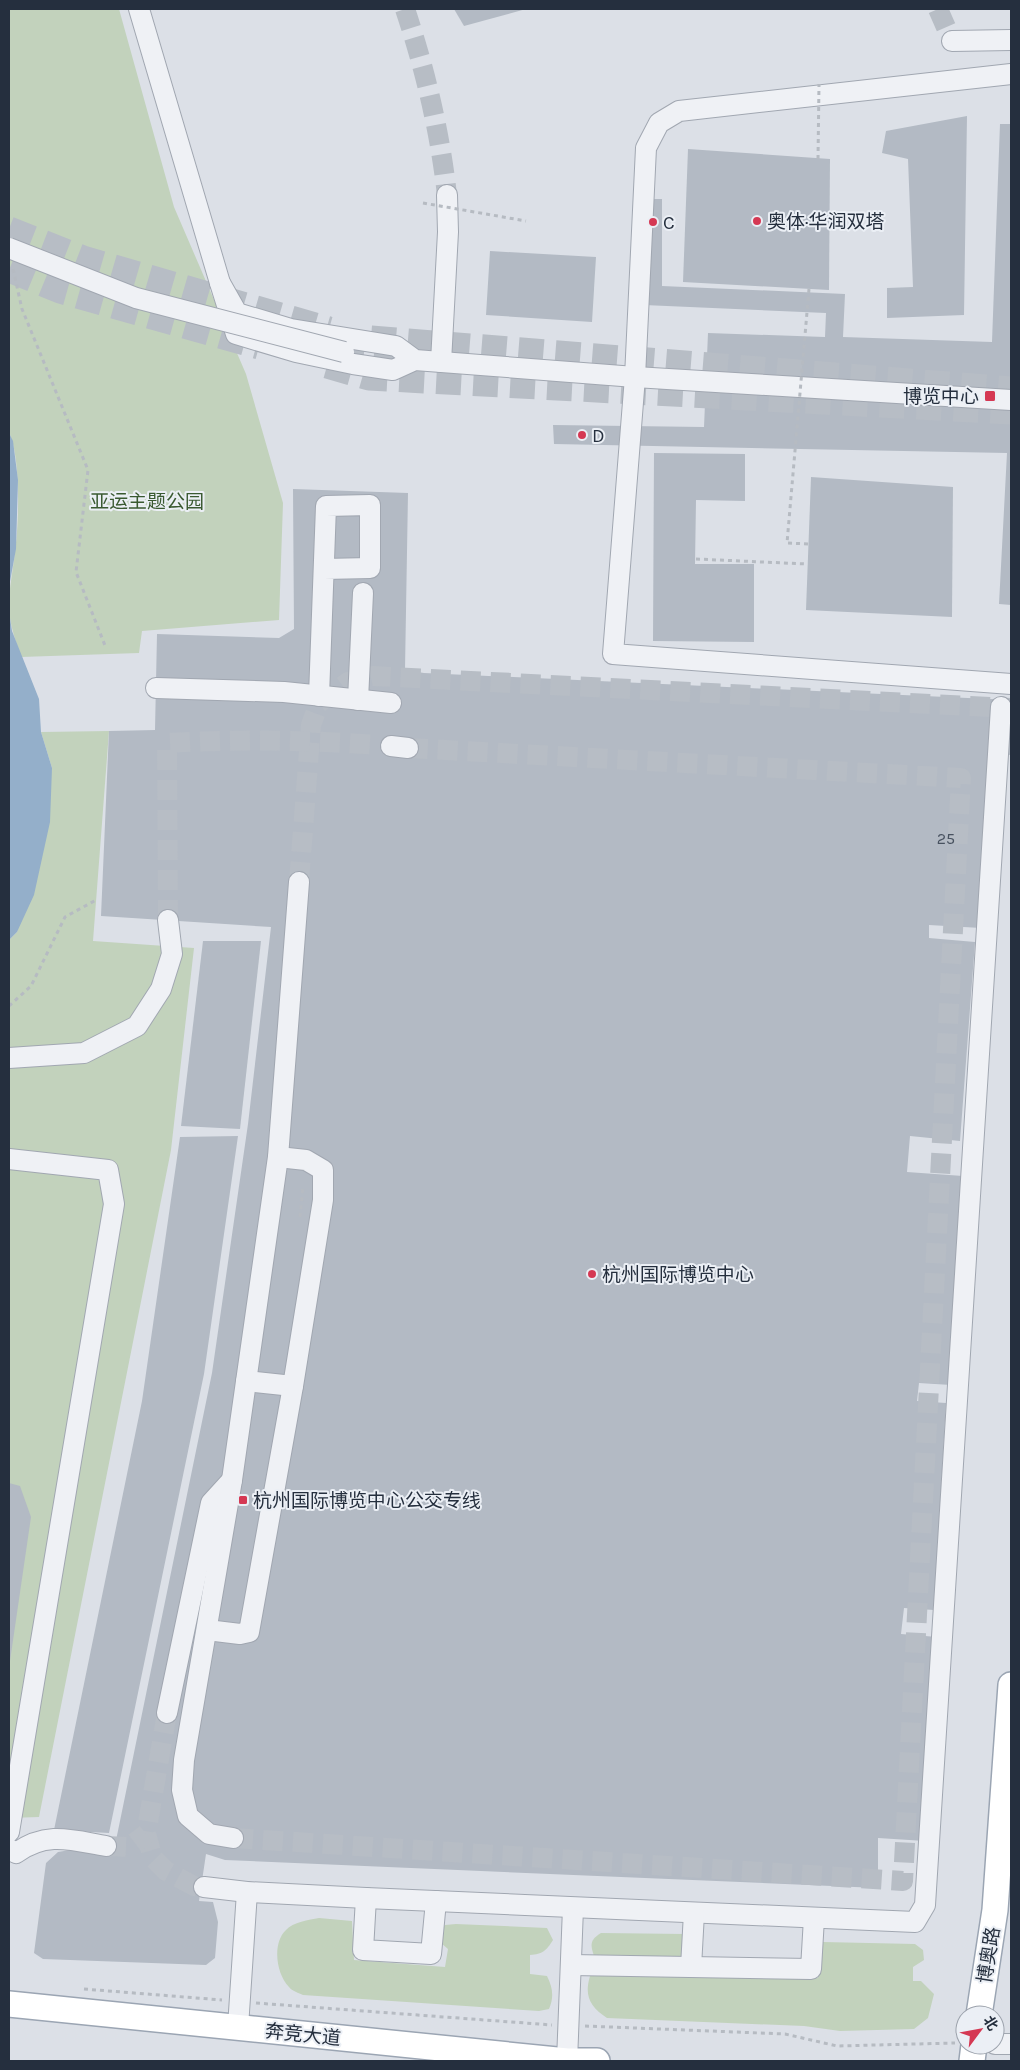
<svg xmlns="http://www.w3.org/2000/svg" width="1020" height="2070" font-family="Karla,'Noto Sans SC',sans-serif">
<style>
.green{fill:#c2d2bc}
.water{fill:#94afca}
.building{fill:#b3bac4}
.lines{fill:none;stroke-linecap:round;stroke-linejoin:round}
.minor-tunnel{stroke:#b7bdc5;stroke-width:20;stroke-dasharray:20 10;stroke-linecap:butt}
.major-tunnel{stroke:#b7bdc5;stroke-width:25;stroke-dasharray:25 12;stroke-linecap:butt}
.minor-casing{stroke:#a1a7b1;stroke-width:22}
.major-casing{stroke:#9ba5b3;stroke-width:28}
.path{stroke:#b6bbc2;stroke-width:3;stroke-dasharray:4 4;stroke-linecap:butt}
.minor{stroke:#eff1f5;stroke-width:20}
.major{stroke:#fff;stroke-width:25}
.minor-bridge-casing{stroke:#a1a7b1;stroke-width:22;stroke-linecap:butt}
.path-bridge{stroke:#b6bbc2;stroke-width:3;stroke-dasharray:4 4;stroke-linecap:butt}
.minor-bridge{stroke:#eff1f5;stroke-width:20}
.poi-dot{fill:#d53853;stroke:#ebeff5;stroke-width:2}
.labels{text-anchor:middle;stroke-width:4;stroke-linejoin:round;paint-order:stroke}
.number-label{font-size:16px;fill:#485260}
.poi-label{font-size:19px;fill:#252f3e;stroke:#ebeff5;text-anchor:start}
.park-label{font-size:19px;fill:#3a5a31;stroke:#ebeff5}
.street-label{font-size:19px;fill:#252f3e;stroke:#ebeff5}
</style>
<rect width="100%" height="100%" fill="#dce0e7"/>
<g class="green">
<path d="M9,9H119L174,207L246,374L283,503L279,620L142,631L139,653L21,657C16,642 11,628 9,612C8,592 13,572 15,551C19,525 21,456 9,433Z"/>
<polygon points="109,731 93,941 194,948 171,1150 39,1817 9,1818 9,940 17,932 52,768 41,732"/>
<path d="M319,1918L352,1921L354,1960L445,1967L448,1949L441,1943L440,1931L445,1925L456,1924L547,1928L553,1940C546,1951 543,1954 530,1955V1974L547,1976C553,1988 554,1997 549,2009L539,2011L303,1995C299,1993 292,1991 289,1987C276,1974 272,1943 286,1930C293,1922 309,1920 319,1918Z"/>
<path d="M601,1933L685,1934L683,1957L594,1956C590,1944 590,1940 601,1933Z"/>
<path d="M823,1942L915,1944L923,1950L924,1960L913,1967V1981H921L934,1994L928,2018L914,2029L840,2031L804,2026L607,2018C590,2007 584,1996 590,1976L600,1973L818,1978Z"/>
</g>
<polygon class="water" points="9,433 13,441 18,480 16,549 9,587 9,612 12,631 39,699 41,732 52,768 50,822 34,895 17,932 9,940"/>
<g class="building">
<polygon points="454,9 526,9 464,26"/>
<polygon points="967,116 964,315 887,318 887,288 913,287 908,159 882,153 886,131"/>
<polygon points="1000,124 1011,124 1011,605 999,604 1007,453 554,444 553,425 704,427 708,333 825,337 826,313 644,305 644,199 662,199 662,286 845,294 843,337 992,342"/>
<polygon points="688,149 830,159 829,290 683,282"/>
<polygon points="490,251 596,257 592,322 486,315"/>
<polygon points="654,453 745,454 745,501 696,500 695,564 754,564 754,642 653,641"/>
<polygon points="811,477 953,487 952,617 806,610"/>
<polygon points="293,489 408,493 405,670 424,673 1011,700 1011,755 988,754 981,928 929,925 929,938 975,942 960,1141 910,1136 907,1172 963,1176 951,1385 919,1383 917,1401 946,1403 934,1610 904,1608 901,1634 937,1637 925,1841 878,1838 878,1888 225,1860 206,1854 199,1901 213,1902 218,1922 215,1958 206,1965 43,1959 34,1953 46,1863 58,1852 76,1849 113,1855 212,1373 248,1124 271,927 101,916 109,731 155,730 157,634 279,638 294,629"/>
<polygon points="203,941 261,941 240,1129 181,1126"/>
<polygon points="238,1136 204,1374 109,1833 54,1830 142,1401 180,1137"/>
<polygon points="9,1483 20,1486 31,1517 10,1661"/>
</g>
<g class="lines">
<g class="minor-tunnel">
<path d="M405,9C425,69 440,132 447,195"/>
<polyline points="938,9 952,41"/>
<polyline points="344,352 415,360"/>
<polyline points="299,882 311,725 319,703 348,682 373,676 1011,708"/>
<path d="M168,920L167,743C238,739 308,740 379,745"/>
<polyline points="167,1713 146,1834 153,1858 166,1871 194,1886 204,1887"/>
<polyline points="233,1838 903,1881 961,778 408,748"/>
<polyline points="106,1846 129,1847 146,1834"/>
</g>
<g class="major-tunnel">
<polyline points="9,229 83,258 329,329"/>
<polyline points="9,270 60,291 259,347"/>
<polyline points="371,338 1011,389"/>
<polyline points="327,366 369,378 1011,412"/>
</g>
<defs>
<g id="minor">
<polyline points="139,9 220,283"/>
<polyline points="952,41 1011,40"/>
<polyline points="1011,74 679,111 659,123 646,148 635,377 613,654 1011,684"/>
<polyline points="415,360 396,346 291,329 237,313 220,283 236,334 296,352 353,364 393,370 415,360 635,377 1011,400"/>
<polyline points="441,362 448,232 447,195"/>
<polyline points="156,688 284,692 391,703"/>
<polyline points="319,696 326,506 370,505 370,568 324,569"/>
<polyline points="358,700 363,593"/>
<polyline points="391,746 408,748"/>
<polyline points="9,1058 84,1053 137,1026 161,989 172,954 168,920"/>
<polyline points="9,1159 108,1170 114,1204 9,1832"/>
<polyline points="246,1381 293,1386"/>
<polyline points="207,1630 240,1634 249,1632 293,1386 323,1200 323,1170 306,1160 278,1157"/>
<polyline points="167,1713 211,1503 232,1480"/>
<polyline points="233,1838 209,1834 188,1816 182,1790 184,1760 232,1480 278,1157 299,882"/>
<path d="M9,1849L16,1853C47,1831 71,1840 106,1846"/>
<polyline points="204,1887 247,1892 366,1898 915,1922 925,1905 1001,707"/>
<polyline points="366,1898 363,1950 431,1954 436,1901"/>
<polyline points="571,1965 811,1969 814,1918"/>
<polyline points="691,1967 694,1913"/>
<polyline points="238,2027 247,1892"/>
<polyline points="995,2044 1011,2044"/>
<polyline points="567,2061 573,1908"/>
</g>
<g id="major">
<polyline points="9,2004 567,2061 597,2061"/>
<polyline points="979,2015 995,1910 1011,1685"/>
<polyline points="972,2061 974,2045"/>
</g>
</defs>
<use href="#minor" class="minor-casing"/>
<use href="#major" class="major-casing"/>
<g class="path">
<polyline points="13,269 22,309 88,470 76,572 106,648"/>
<polyline points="696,559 807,564"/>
<polyline points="9,1006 31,986 65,917 96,900"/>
<polyline points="300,1217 303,1186"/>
<polyline points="84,1989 222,2000"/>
<polyline points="256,2003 552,2025"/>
<polyline points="585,2026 785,2034 837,2046 955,2043"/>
</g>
<use href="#minor" class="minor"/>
<use href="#major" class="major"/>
<defs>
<polyline id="minor-bridge" points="9,248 136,298 344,352"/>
</defs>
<use href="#minor-bridge" class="minor-bridge-casing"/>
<g class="path-bridge">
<polyline points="818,159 819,84"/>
<polyline points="423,203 526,221"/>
<polyline points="808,544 787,543 809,289"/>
</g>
<use href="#minor-bridge" class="minor-bridge"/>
</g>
<g class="poi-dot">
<circle cx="757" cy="221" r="5"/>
<circle cx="653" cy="222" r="5"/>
<rect x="984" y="390" width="12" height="12" rx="2.5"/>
<circle cx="582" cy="435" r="5"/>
<circle cx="592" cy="1274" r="5"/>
<rect x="238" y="1495" width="10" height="10" rx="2.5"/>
</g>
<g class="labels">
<g class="number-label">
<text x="946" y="844">25</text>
</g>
<g class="poi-label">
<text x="767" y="228">奥体·华润双塔</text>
<text x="663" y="229">C</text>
<text x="979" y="403" text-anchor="end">博览中心</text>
<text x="592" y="442">D</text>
<text x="602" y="1281">杭州国际博览中心</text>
<text x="253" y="1507">杭州国际博览中心公交专线</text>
</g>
<g class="park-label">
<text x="147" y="508">亚运主题公园</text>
</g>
<g class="street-label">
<text transform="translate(988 1955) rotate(-81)" y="7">博奥路</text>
<text transform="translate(303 2034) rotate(6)" y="7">奔竞大道</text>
</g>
</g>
<rect width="1020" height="2070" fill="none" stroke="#252f3e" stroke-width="20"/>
<g transform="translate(980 2030) rotate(58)"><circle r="24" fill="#ebeff5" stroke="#9ca2ac"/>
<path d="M0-4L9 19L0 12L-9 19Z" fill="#d53853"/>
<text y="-8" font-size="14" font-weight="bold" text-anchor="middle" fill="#252f3e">北</text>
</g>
</svg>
